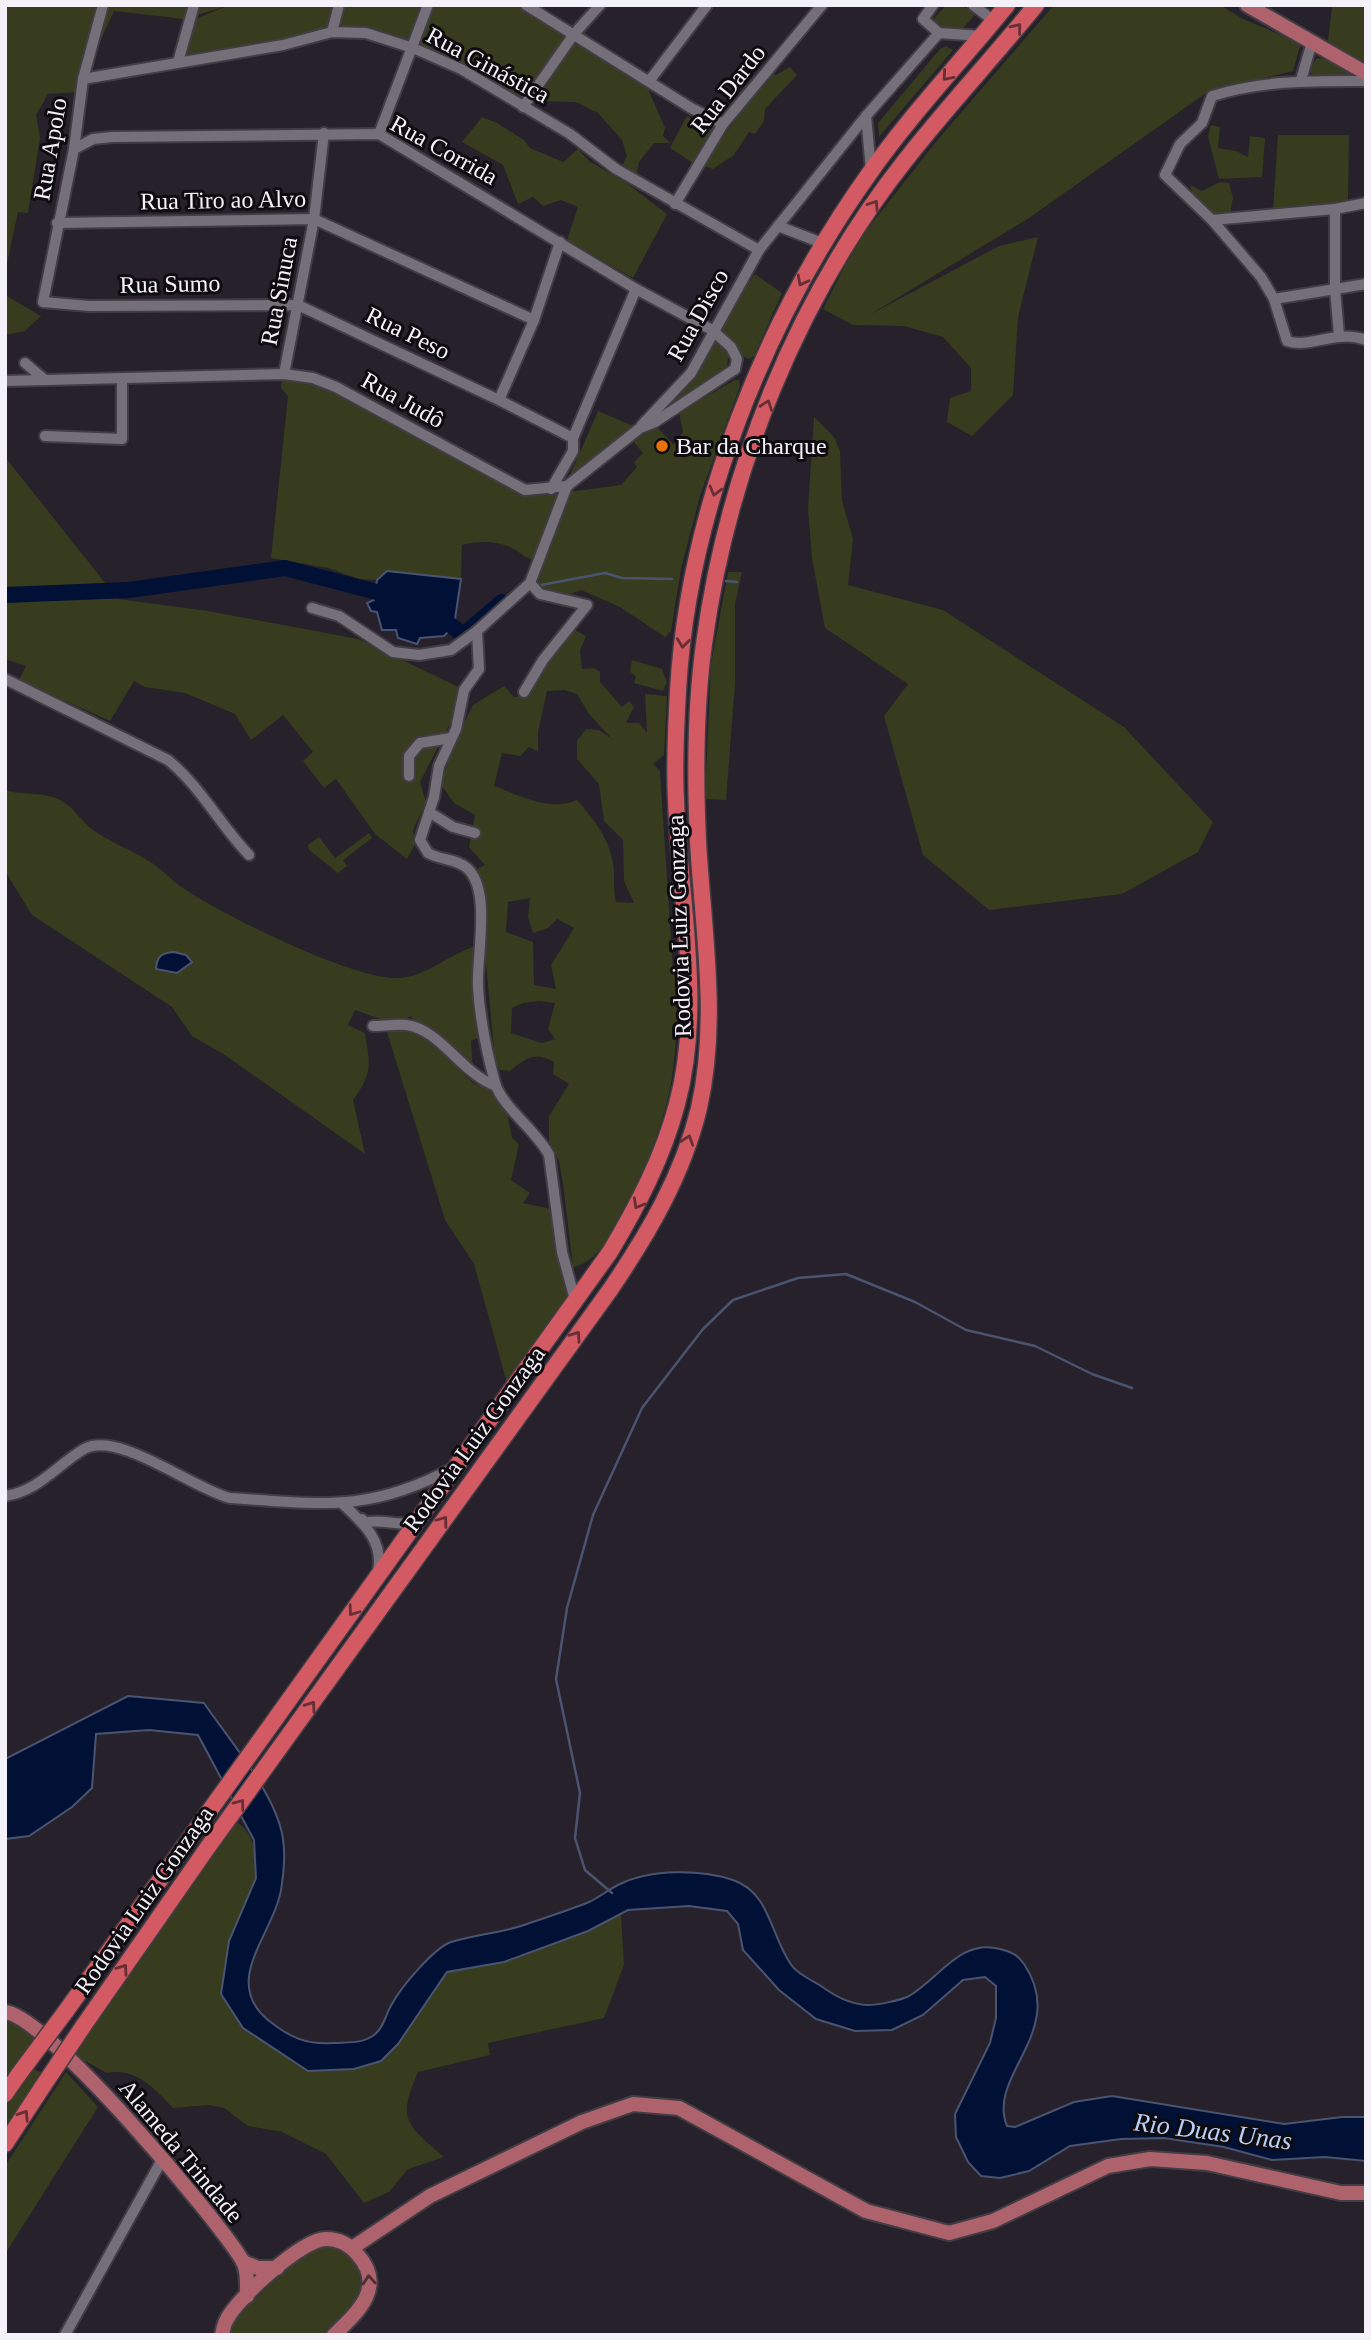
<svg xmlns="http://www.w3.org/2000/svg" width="1371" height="2340" font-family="Georgia,serif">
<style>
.green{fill:#363c1d;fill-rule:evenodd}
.water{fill:#011135;stroke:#4a5470;stroke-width:2}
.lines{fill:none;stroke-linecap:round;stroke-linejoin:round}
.stream{stroke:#4a5470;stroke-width:2.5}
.river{stroke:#011135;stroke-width:16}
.minor-casing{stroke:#423d45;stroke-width:14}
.major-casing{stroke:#423d45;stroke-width:18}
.highway-casing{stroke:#423d45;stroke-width:19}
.minor{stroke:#756f7a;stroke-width:10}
.major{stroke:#ad626c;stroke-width:14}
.highway{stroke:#d35a62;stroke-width:16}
.highway-bridge-casing{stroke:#423d45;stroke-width:19;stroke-linecap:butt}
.highway-bridge{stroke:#d35a62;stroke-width:16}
.oneway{stroke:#672f35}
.oneway2{stroke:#4e2e35}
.food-dot{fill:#e8710a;stroke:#0e0c10;stroke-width:2.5}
.labels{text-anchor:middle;stroke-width:6;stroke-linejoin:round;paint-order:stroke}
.street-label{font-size:24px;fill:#f5f1f8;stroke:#0e0c10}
.poi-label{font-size:24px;fill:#f5f1f8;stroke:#0e0c10;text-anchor:start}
.water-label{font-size:26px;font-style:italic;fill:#b9d1fa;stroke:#0e0c10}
</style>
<rect width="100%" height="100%" fill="#26212a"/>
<g class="green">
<polygon points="5,5 526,5 642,75 665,128 663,136 671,143 654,143 639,162 636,177 622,166 627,156 622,140 598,113 576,102 519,101 419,47 371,27 329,28 256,46 179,57 195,19 227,6 184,19 114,11 77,92 48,94 36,115 40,138 28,213 18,212 5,273"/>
<polygon points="946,5 962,5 975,15 963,28 938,30 930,23"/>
<polygon points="1054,5 1220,5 1243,19 1301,43 1293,71 1209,91 1029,218 871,314 999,246 1038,237 1018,317 1013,395 972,436 947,422 950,398 971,391 971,368 943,337 904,326 853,325 823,309 857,242 939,138"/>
<polygon points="1336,5 1366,5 1364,63 1328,41 1332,7"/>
<polygon points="946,46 953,50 879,137 878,123 940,49"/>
<polygon points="1317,58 1327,59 1366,79 1316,81 1309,70"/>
<polygon points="790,67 797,75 765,109 764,121 755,134 749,132 734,155 713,169 702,165 770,73 776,75"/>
<polygon points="687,116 712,130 693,163 670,148"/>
<polygon points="482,117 497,123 524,140 530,148 563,162 578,149 589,161 628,184 667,214 633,278 567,240 578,207 561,200 543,206 533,197 518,204 503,165 462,142"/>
<polygon points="1211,125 1220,127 1218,148 1236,151 1248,157 1250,136 1265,138 1262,177 1219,179 1208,136"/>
<polygon points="1278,135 1349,135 1348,203 1273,210"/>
<polygon points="1220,182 1229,183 1233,198 1230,213 1212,218 1194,197 1190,185 1202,191"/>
<polygon points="755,274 782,293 754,356 749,359 744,357 722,332 721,324"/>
<polygon points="5,295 41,316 25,331 5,335"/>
<polygon points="711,338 717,339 729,350 727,368 651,419"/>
<path d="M282,374L315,379L524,494L562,492L536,560C523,558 522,553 512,548C496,540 478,541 462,545L461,579L388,571L377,580L359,579L328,568L271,558L288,396L281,388Z"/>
<polygon points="735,380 739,380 740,386 700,496 681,569 671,631 665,637 620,607 581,590 567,595 537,586 568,492 621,485 637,467 634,462 643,453 634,442 655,425 674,445 683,432 679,412"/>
<polygon points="598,411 636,427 566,484"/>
<polygon points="814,417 834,437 840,451 842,501 853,539 848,585 943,610 1124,727 1213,822 1198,852 1122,894 989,910 923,855 884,716 908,684 825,628 812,558 808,509"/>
<polygon points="5,457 118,599 208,611 358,639 467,691 420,782 426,802 413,830 415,844 407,859 375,834 336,779 324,788 303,761 313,752 283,715 251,740 235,714 185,693 145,687 134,681 110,721 19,680 26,666 5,659"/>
<polygon points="728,572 742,572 735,604 735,684 726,800 705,799 711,664"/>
<path d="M573,629L586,636L580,651L582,669L594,668L600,672V682L622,707L629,701L634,707L626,723H639L647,733L645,694L667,696L664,755L653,764L660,771L673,971L679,977C677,1012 677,1049 671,1084C663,1127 620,1260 573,1267L563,1184L559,1161L549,1142V1116L569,1084L553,1074L554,1062C535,1051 526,1058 510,1071L500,1070L495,1060L478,878V868L485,865L469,847L475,815L454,803L441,785L453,746L473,705L504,686L514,697L525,696L541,665ZM565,690L577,694L589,714L612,739L599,730L586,729L577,741V759L599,784L604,821L623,840L624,881L634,903L616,902C613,888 615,876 613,863C608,836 594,820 577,800C550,812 521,796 494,786L502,753L520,756L529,747L538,752V732L547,691ZM530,898L528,917L533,933L548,928L557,919L574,928L551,965L556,989L534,985L533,942L506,932L508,902ZM539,1001L555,1003L548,1029L555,1039L542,1043L511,1033L512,1008L523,1003Z"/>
<polygon points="632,660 662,669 667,682 663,691 634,683 636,676 630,672"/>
<path d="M5,790C24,796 45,791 62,801C74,808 82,822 93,830C110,842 131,850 149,861C162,869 173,882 186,890C225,916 352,979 396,978C426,978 445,956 473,947L480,1037L471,1041L473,1070L417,1026L411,1016C393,1027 373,1016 355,1010L348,1025L365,1033C370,1065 373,1073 353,1100L365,1154L225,1055L192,1036L172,1007L32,915L5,871Z"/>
<polygon points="369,833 372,838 343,860 347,866 338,873 309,850 308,845 319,837 335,858"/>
<polygon points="418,1029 473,1083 492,1090 507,1112 512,1138 519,1144 511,1180 530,1193 523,1203 551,1209 568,1297 507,1383 474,1264 445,1220 387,1032"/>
<path d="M235,1821C261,1836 259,1874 249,1900C246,1908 238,1915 237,1924C234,1957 241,1994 243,2028L308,2071L398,2044L446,1972C508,1961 566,1943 621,1914L624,1965L604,2018L488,2043L490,2055L418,2072C397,2120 406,2124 444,2157L408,2169L389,2192L364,2203L326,2154L282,2132L248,2126L224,2108L209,2105L173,2108C155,2089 136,2067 107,2073L74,2055Z"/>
<polygon points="14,2019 37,2040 5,2084 5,2021"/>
<polygon points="28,2067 47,2075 5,2138 5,2099"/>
<polygon points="66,2072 98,2107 5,2254 5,2166"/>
<polygon points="321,2243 340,2245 367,2272 366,2292 329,2335 227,2335 233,2320 306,2250"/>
</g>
<g class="water">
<polygon points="387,571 461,579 454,626 444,636 420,638 417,644 398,638 396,630 382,630 377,612 371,611 367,603 374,600 377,580"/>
<path d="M174,952L186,955L192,962L177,973L156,969C157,956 161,953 174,952Z"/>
<path d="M128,1696L204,1703C229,1740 277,1795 283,1839C285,1852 284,1869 282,1883C278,1931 219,1979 268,2020C289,2037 306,2045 333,2043C348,2042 362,2044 374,2035C384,2028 386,2013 392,2004C401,1987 434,1948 451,1942C474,1935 498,1933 521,1926C544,1918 567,1911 589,1902C600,1897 609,1889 620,1884C651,1869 701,1869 733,1880C771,1893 770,1936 792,1966C798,1974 811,1980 821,1986C835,1996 849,2004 867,2005C877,2005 899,2001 909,1996C939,1979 960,1938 1000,1949C1011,1952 1017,1954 1024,1964C1069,2031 986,2075 1007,2126L1015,2127L1074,2102L1112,2096L1284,2124L1342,2117H1366V2161L1325,2157L1272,2160L1224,2147L1164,2138L1121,2139L1070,2146L1029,2171L1000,2178L981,2176L968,2162L956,2137L955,2114L990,2043L996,2018V1986L985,1977L963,1980L923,2015L892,2030L855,2031L816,2019L779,1990L743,1950L738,1924L727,1911L689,1906L628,1910L588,1931L504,1962L447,1972L398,2044L381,2061L354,2069L308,2071L243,2028L221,1994L229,1941L256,1878L254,1840L198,1735L149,1730L96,1734L92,1788L72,1807L29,1836L5,1839V1759Z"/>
</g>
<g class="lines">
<g class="stream">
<polyline points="726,581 737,582"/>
<polyline points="541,585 605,573 622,578 672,579"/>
<polyline points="612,1893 585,1870 575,1838 580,1793 556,1679 567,1608 593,1515 642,1408 703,1329 733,1300 798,1278 846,1274 915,1302 966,1330 1035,1346 1092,1374 1132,1388"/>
</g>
<g class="river">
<polyline points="5,595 129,590 285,568 396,597"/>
<polyline points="438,615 463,635 502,602"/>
</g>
<defs>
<g id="minor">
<polyline points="103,5 83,79 74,149 43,302 89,306 298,305 499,400 573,438"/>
<polyline points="526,5 691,108 723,124"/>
<polyline points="933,5 923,19 939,33 982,36"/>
<polyline points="973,5 994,21"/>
<polyline points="332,32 339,5"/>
<polyline points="178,62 194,5"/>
<polyline points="83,79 283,45 332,32 366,33 413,48 461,69 570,134 616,169 759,250"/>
<polyline points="650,80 707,5"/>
<polyline points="1301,80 1312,42"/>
<path d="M1366,81C1313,81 1263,80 1212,96L1202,123L1180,144L1165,175L1212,220L1261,277L1274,299L1287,341C1310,349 1335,329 1366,340"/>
<polyline points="523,107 574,34 600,5"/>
<polyline points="866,116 871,170"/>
<polyline points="379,134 428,5"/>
<polyline points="74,149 93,139 112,137 379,134 636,289 712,330 731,347 737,359 735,369"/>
<polyline points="675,204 723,124 822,5"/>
<polyline points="1335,209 1335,289 1339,335"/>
<polyline points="1212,220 1335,209 1366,203"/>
<polyline points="57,223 314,219 534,320"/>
<polyline points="778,226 822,243"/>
<polyline points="1274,299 1366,284"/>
<polyline points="25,363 45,380"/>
<polyline points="284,374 314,219 324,133"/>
<polyline points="5,381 284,374 313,378 336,387 525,490 567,486 640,428 655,422 735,369"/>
<polyline points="499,400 534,320 560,242"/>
<polyline points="642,425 691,373 759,250 866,116 939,33"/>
<polyline points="45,436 122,439 122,380"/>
<path d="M567,486L530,583L477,631L479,669L464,690L456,729L439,766L434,797L420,840L428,853C440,860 457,859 467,868C492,890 476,957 478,988C480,1019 487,1053 495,1083C502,1107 537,1131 549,1155L562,1252L575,1300"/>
<polyline points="551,489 573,451 573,438 636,289"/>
<polyline points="312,608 339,616 393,652 419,655 451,650 477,631"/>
<path d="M5,679L168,760C201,787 220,825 249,855"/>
<polyline points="524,692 543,660 587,605 540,594 530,583"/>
<polyline points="409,776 409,756 420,743 451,738"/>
<polyline points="429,812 453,827 475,833"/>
<path d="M373,1026C383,1026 395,1024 406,1025C440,1029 462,1074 496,1086"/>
<path d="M5,1496C39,1491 57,1465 84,1449C118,1430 193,1489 230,1498C321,1504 369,1513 453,1468"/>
<path d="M343,1504C363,1523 384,1541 378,1571"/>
<path d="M362,1519L363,1523C383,1518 397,1527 416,1522"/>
<polyline points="65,2335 163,2158"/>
</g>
<g id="major">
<polyline points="1247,5 1366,73"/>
<path d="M5,2012C47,2016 216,2217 242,2260C248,2270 247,2284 247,2296"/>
<polyline points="352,2248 430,2196 582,2122 633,2104 679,2108 866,2211 949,2233 993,2221 1108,2166 1150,2159 1207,2163 1341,2193 1366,2193"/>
<polyline points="243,2262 258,2268 277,2268"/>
<path d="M222,2335C223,2330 224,2324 227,2319C238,2298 302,2239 326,2239C339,2239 350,2245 358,2255C386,2287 358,2312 334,2335"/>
</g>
<g id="highway">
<path d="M66,2011L610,1252C638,1205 663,1157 677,1104C704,1004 679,900 676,799C674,764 676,726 678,691C688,511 765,320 869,174C911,114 961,62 1007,5"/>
<path d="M84,2025L208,1847L610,1290C648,1234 683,1175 699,1108C719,1020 703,930 698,841C695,776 695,709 704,644C727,472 797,298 904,162C946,108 993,58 1036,5"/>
<polyline points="5,2094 19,2074"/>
<polyline points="5,2144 43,2086"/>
</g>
</defs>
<use href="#minor" class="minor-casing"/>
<use href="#major" class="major-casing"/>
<use href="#highway" class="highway-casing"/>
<use href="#minor" class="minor"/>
<use href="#major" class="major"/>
<use href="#highway" class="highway"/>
<defs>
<g id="highway-bridge">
<polyline points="19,2074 66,2011"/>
<polyline points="43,2086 84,2025"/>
</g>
</defs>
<use href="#highway-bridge" class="highway-bridge-casing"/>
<use href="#highway-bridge" class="highway-bridge"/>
</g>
<defs><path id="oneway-chevron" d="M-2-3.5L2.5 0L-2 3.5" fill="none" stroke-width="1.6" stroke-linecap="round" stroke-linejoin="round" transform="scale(1.75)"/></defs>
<g class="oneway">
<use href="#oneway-chevron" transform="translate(1017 28) rotate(-51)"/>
<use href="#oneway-chevron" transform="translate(947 76) rotate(131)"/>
<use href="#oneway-chevron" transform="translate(874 205) rotate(-56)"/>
<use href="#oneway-chevron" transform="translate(802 281) rotate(118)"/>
<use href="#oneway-chevron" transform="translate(767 405) rotate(-70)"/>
<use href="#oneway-chevron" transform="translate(715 491) rotate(105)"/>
<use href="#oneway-chevron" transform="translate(683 643) rotate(97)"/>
<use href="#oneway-chevron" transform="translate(688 1140) rotate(-72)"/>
<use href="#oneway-chevron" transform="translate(638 1204) rotate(119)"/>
<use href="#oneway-chevron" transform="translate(576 1336) rotate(-55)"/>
<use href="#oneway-chevron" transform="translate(443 1521) rotate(-54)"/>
<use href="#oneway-chevron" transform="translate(353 1611) rotate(126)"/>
<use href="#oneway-chevron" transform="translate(311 1706) rotate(-55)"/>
<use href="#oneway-chevron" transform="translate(240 1804) rotate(-53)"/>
<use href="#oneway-chevron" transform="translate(123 1969) rotate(-55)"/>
<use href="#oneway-chevron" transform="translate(24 2115) rotate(-57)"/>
</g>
<use class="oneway2" href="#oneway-chevron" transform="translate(369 2280) rotate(-94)"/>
<circle class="food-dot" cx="662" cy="446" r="7"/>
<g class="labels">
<g class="street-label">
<text transform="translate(488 65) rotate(28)" y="8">Rua Ginástica</text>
<text transform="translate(728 89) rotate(-52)" y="8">Rua Dardo</text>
<text transform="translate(50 149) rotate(-80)" y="8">Rua Apolo</text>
<text transform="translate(444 150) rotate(29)" y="8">Rua Corrida</text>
<text transform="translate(223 200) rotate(-1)" y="8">Rua Tiro ao Alvo</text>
<text transform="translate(170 284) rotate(-1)" y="8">Rua Sumo</text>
<text transform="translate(279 291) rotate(-79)" y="8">Rua Sinuca</text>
<text transform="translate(698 315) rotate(-61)" y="8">Rua Disco</text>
<text transform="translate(408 333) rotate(26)" y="8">Rua Peso</text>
<text transform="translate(403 400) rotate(29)" y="8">Rua Judô</text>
<text transform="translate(679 926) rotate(-92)" y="8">Rodovia Luiz Gonzaga</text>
<text transform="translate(474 1439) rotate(-54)" y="8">Rodovia Luiz Gonzaga</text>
<text transform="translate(144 1900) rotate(-55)" y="8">Rodovia Luiz Gonzaga</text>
<text transform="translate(181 2151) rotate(50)" y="8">Alameda Trindade</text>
</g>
<g class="poi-label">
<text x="676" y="454">Bar da Charque</text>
</g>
<g class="water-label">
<text transform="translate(1213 2131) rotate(7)" y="9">Rio Duas Unas</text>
</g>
</g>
<rect width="1371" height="2340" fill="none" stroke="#f5f1f8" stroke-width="14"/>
</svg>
